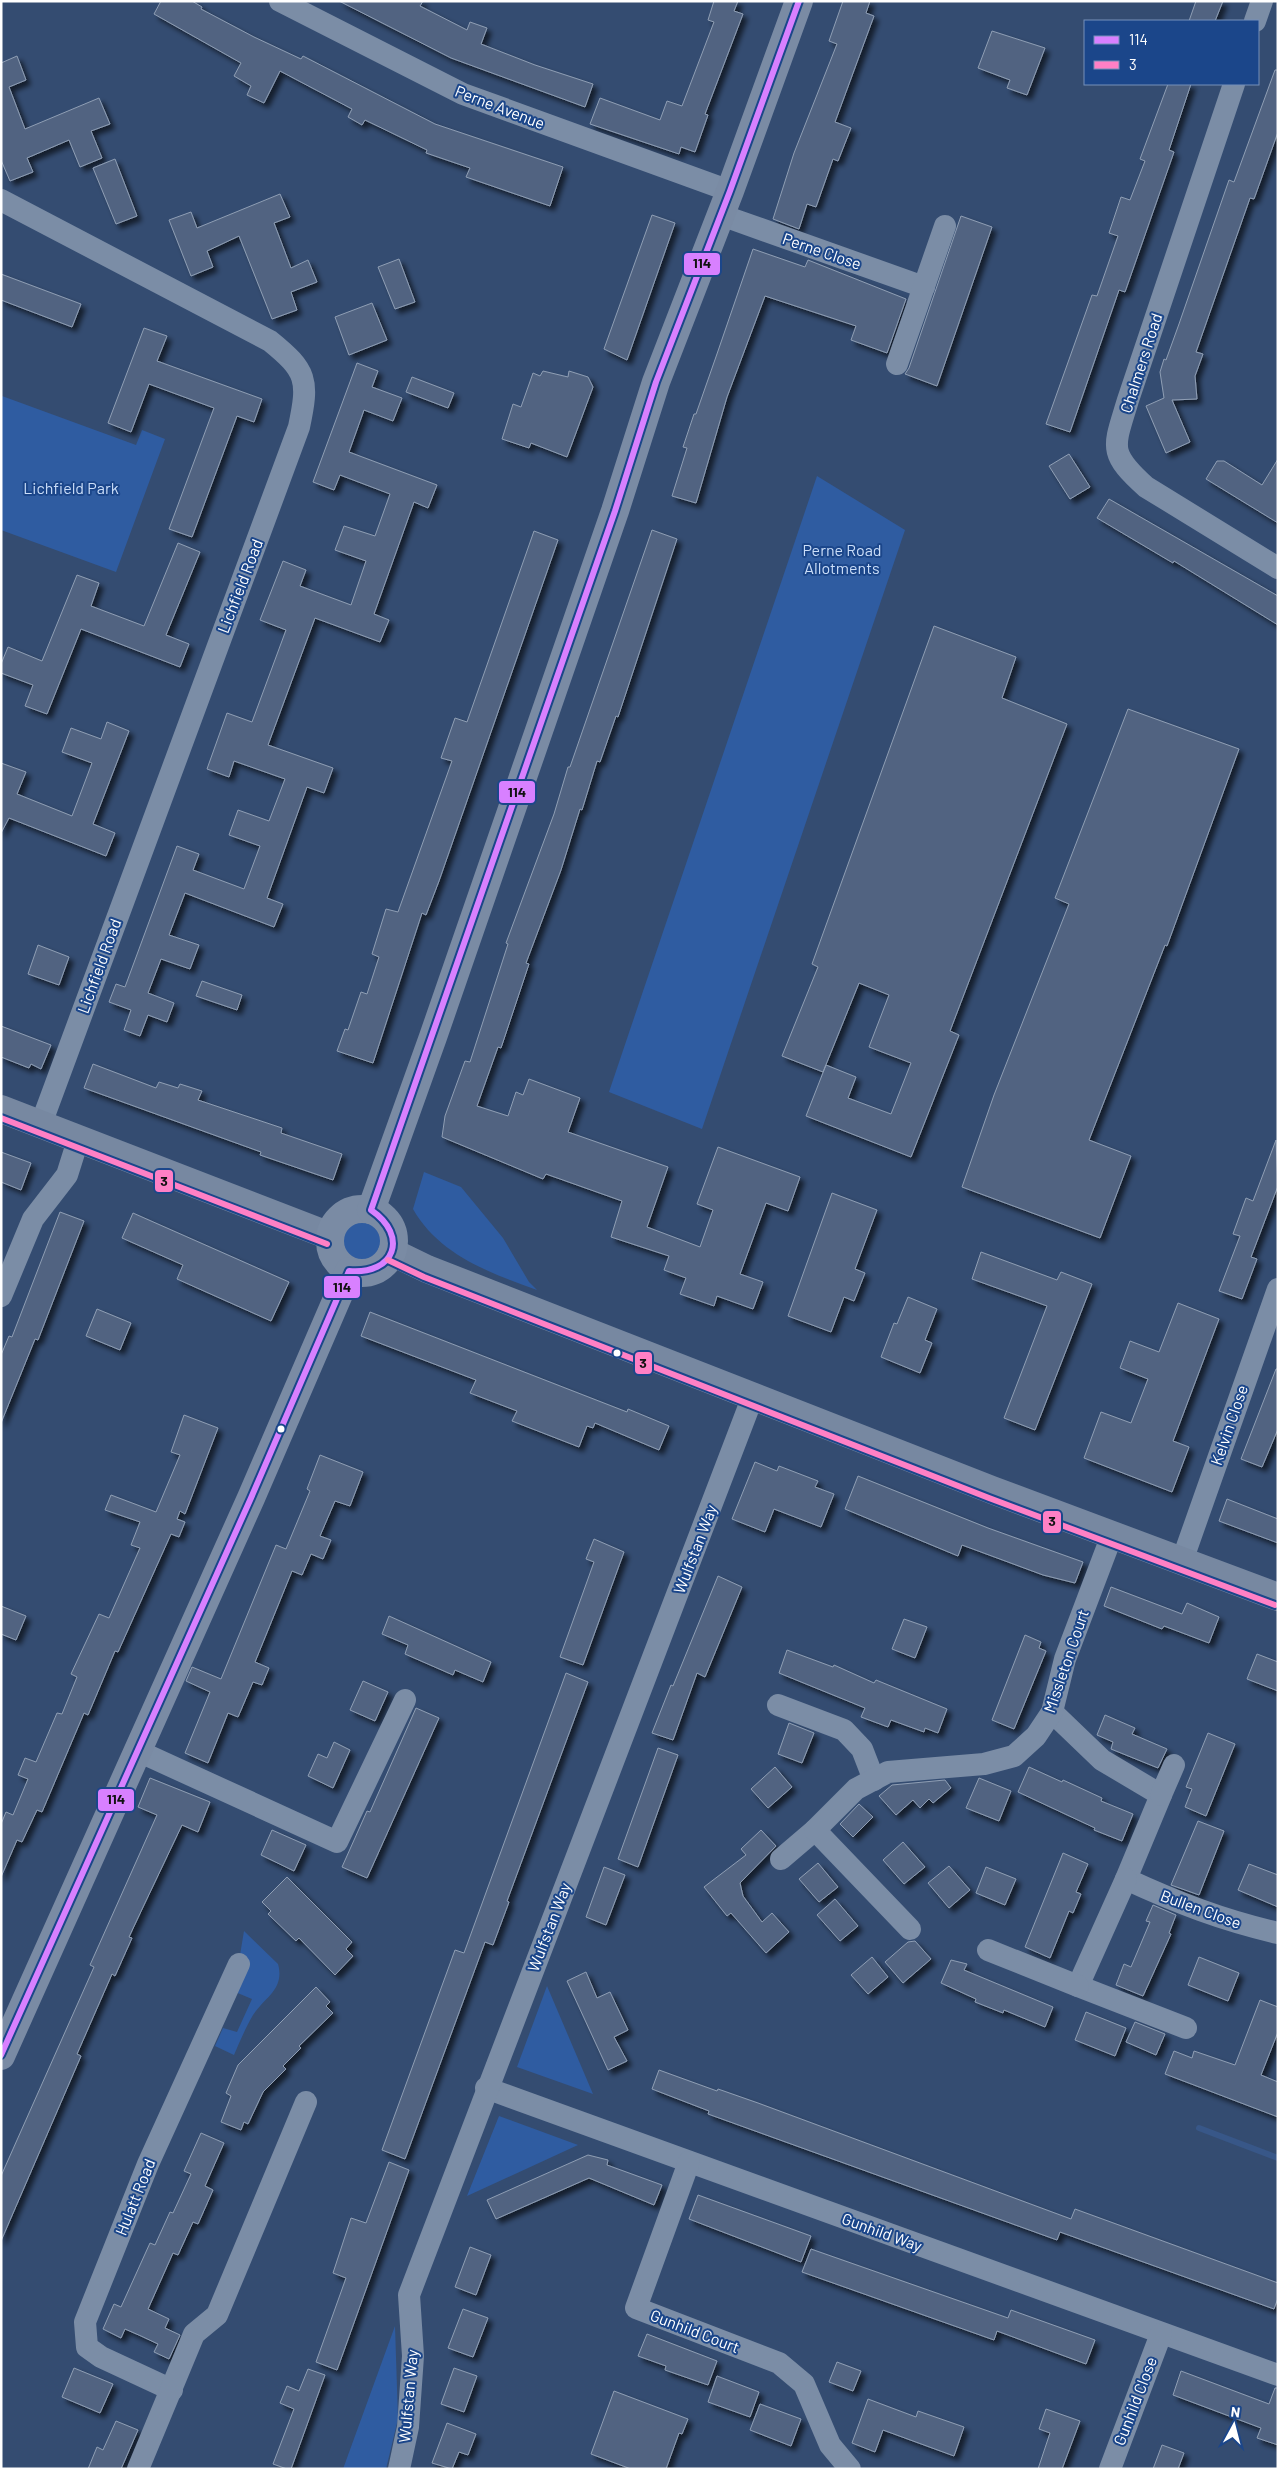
<svg xmlns="http://www.w3.org/2000/svg" width="1279" height="2470" font-family="Barlow,sans-serif">
<style>
.green{fill:#2f5ca1}
.lines{fill:none;stroke-linecap:round;stroke-linejoin:round}
.stream{stroke:#385788;stroke-width:6}
.building{fill:#516481;stroke:#8f9eb4;filter:url(#shadow)}
.street{stroke:#7b8da6;stroke-width:22}
.secondary{stroke:#7788a1;stroke-width:28}
.primary{stroke:#7a8ba4;stroke-width:28}
.bus-1-casing{stroke:#1b468a;stroke-width:10}
.bus-2-casing{stroke:#1b468a;stroke-width:10}
.bus-1{stroke:#d880ff;stroke-width:6}
.bus-2{stroke:#ff80c5;stroke-width:6}
.bus-dot{fill:#fff;stroke:#1b468a;stroke-width:2}
.labels{text-anchor:middle;stroke-width:4;stroke-linejoin:round;paint-order:stroke}
.street-label{font-size:16px;fill:#fff;stroke:#1b468a}
.park-label{font-size:16px;fill:#cbdef9;stroke:#1b468a}
.line-badge{stroke:#1b468a;stroke-width:2}
.pale-badge-label{font-size:14px;text-anchor:middle;font-weight:bold;fill:#111}
</style>
<defs>
<filter id="shadow"><feDropShadow dx="4.5" dy="4.5" stdDeviation="2.5" flood-color="#0009"/></filter>
</defs>
<rect width="100%" height="100%" fill="#344c71"/>
<g class="green">
<polygon points="2,396 136,445 142,430 165,439 116,572 1,530"/>
<polygon points="817,476 905,530 702,1129 609,1092"/>
<path d="M424,1172L461,1187L503,1238L529,1282L537,1290C490,1273 439,1255 413,1209Z"/>
<circle cx="363" cy="1241" r="21"/>
<path d="M244,1931L278,1964C285,1989 265,1997 253,2015C246,2027 240,2041 234,2055L215,2046L223,2028L237,2032L252,1999L228,1989L239,1961Z"/>
<polygon points="547,1986 593,2094 517,2067"/>
<polygon points="499,2116 578,2145 467,2196"/>
<polygon points="395,2326 398,2419 386,2469 343,2469"/>
</g>
<g class="lines">
<polyline class="stream" points="1199,2128 1278,2158"/>
</g>
<g class="building">
<polygon points="161,1 192,1 202,7 201,9 254,37 301,59 303,56 435,124 563,167 550,206 466,177 470,168 426,153 427,150 365,120 362,125 348,117 352,109 280,71 264,103 247,95 251,86 234,76 241,63 154,14"/>
<polygon points="339,1 423,1 420,6 467,30 470,22 487,28 481,44 535,65 593,84 585,107 451,58"/>
<polygon points="714,1 738,1 734,11 743,14 705,114 708,115 695,152 681,147 679,154 590,124 600,98 660,120 667,101 682,106 714,22 708,20"/>
<polygon points="843,1 870,1 866,13 874,16 835,122 851,128 838,161 833,159 816,207 807,204 799,229 773,219 794,153 837,44 829,41"/>
<polygon points="1196,1 1223,1 1215,21 1189,21"/>
<polygon points="992,31 1045,48 1027,95 1007,88 1010,80 978,68"/>
<polygon points="17,56 26,80 9,87 25,129 99,98 110,124 91,131 102,158 80,167 69,140 27,158 33,172 10,181 1,160 1,63"/>
<polygon points="1275,70 1278,70 1278,132 1254,199 1250,198 1196,352 1203,354 1195,376 1197,399 1172,400 1190,442 1166,453 1146,406 1164,398 1160,372 1164,359 1166,360 1179,324 1229,180 1234,182"/>
<polygon points="1168,84 1191,84 1169,150 1174,152 1125,292 1119,290 1070,432 1046,424 1092,295 1097,296 1118,236 1109,233 1121,197 1130,200 1145,161 1140,159"/>
<polygon points="115,159 137,216 116,224 93,168"/>
<polygon points="280,194 290,217 274,223 291,268 308,260 317,282 291,292 297,310 272,319 239,236 207,251 213,267 191,276 169,220 191,212 197,228"/>
<polygon points="652,215 675,223 627,360 604,349"/>
<polygon points="961,216 992,227 937,386 905,374 909,368"/>
<polygon points="753,249 805,267 808,260 906,299 887,353 851,340 856,326 765,296 727,397 696,503 672,496 687,448 683,447 694,414 696,414 718,351"/>
<polygon points="399,259 415,302 395,309 378,267"/>
<polygon points="1,274 81,304 72,327 1,300"/>
<polygon points="372,303 387,340 349,355 335,317"/>
<polygon points="144,328 167,336 157,361 262,399 254,422 237,416 192,537 169,529 214,408 149,384 131,432 108,423"/>
<polygon points="357,363 378,371 372,387 402,398 393,421 364,410 349,452 437,485 428,508 414,502 374,614 389,620 380,642 315,618 268,745 333,768 324,793 307,787 267,898 283,904 274,927 185,893 169,935 199,945 190,969 161,959 148,993 174,1003 167,1022 148,1015 140,1036 124,1030 131,1010 109,1002 116,984 125,987 177,846 199,854 193,870 244,889 260,846 229,835 238,810 269,821 285,779 234,761 229,777 207,769 227,713 252,722 286,630 260,620 283,561 306,570 300,586 351,605 366,561 335,550 344,526 375,536 390,494 340,475 334,490 313,482"/>
<polygon points="543,371 568,377 569,371 588,377 593,387 567,457 531,443 529,448 502,439 513,404 521,407 533,373 540,376"/>
<polygon points="412,377 454,393 448,408 406,392"/>
<polygon points="1069,454 1090,487 1070,499 1049,466"/>
<polygon points="1278,459 1278,523 1206,479 1217,461 1224,461 1262,485"/>
<polygon points="1109,499 1278,596 1278,625 1174,561 1173,563 1097,518"/>
<polygon points="652,530 677,539 618,717 616,716 600,762 597,761 582,810 580,809 561,870 526,963 529,964 501,1048 498,1047 477,1106 508,1116 516,1092 523,1095 529,1079 580,1098 568,1132 668,1167 647,1227 700,1247 713,1210 697,1204 718,1147 800,1177 788,1211 766,1203 740,1274 763,1282 753,1309 717,1296 714,1306 680,1294 686,1278 664,1270 669,1256 611,1237 622,1201 546,1174 543,1179 442,1137 445,1116 465,1061 470,1062 508,944 506,943 554,814 568,767 570,767"/>
<polygon points="534,531 558,540 439,881 426,915 422,913 373,1063 337,1051 345,1029 348,1030 361,992 367,994 379,957 372,954 386,909 398,912 452,761 441,758 455,718 467,722"/>
<polygon points="178,543 200,552 166,635 189,644 180,667 81,629 47,714 25,706 33,685 1,673 1,664 8,647 42,661 77,575 99,583 91,606 144,626"/>
<polygon points="934,626 1016,657 1002,698 1067,724 950,1031 959,1035 911,1157 806,1116 826,1065 856,1077 848,1098 891,1114 911,1063 869,1047 889,995 859,983 823,1072 782,1056 818,967 812,964"/>
<polygon points="1128,709 1239,749 1167,946 1165,945 1089,1140 1131,1156 1100,1238 962,1187 994,1095 1069,904 1055,898"/>
<polygon points="107,722 129,731 93,824 115,833 106,856 9,818 1,833 1,763 26,772 17,794 72,816 92,763 62,752 71,728 101,739"/>
<polygon points="38,945 69,957 59,985 28,974"/>
<polygon points="202,981 242,995 237,1010 196,996"/>
<polygon points="1,1026 51,1045 41,1069 31,1064 29,1068 1,1057"/>
<polygon points="93,1064 156,1088 159,1082 178,1088 180,1084 202,1091 198,1100 282,1128 281,1133 342,1154 333,1180 260,1155 261,1152 84,1088"/>
<polygon points="1276,1140 1278,1186 1251,1257 1257,1259 1242,1299 1219,1291 1240,1236 1233,1234 1246,1198 1253,1201"/>
<polygon points="1,1152 31,1163 21,1190 1,1182"/>
<polygon points="832,1193 877,1210 855,1269 865,1273 854,1301 844,1297 831,1332 788,1316"/>
<polygon points="60,1212 84,1221 38,1340 35,1339 1,1423 1,1355 9,1336 12,1337"/>
<polygon points="133,1213 289,1282 271,1321 177,1279 183,1265 122,1238"/>
<polygon points="981,1252 1057,1280 1061,1272 1092,1284 1035,1430 1004,1418 1047,1306 972,1279"/>
<polygon points="908,1297 937,1309 925,1340 932,1343 920,1373 881,1357 894,1323 897,1324"/>
<polygon points="1178,1303 1219,1319 1173,1441 1189,1447 1172,1492 1084,1458 1101,1412 1131,1423 1148,1379 1120,1368 1130,1341 1159,1352"/>
<polygon points="97,1309 131,1323 120,1350 86,1336"/>
<polygon points="370,1312 627,1412 628,1409 669,1426 659,1450 595,1423 593,1428 587,1426 579,1447 512,1421 517,1411 470,1393 476,1380 361,1336"/>
<polygon points="1276,1369 1278,1369 1278,1429 1262,1467 1241,1459"/>
<polygon points="184,1415 218,1428 185,1514 180,1511 177,1519 185,1522 179,1537 171,1534 118,1652 115,1651 88,1715 84,1713 42,1812 37,1810 22,1842 17,1840 1,1877 1,1824 6,1812 13,1815 28,1779 18,1775 25,1758 36,1762 57,1713 62,1714 77,1677 71,1674 99,1614 109,1618 140,1548 131,1545 140,1522 105,1510 111,1495 156,1512 180,1455 171,1452"/>
<polygon points="320,1455 363,1472 350,1506 335,1501 320,1536 331,1540 323,1559 311,1554 302,1575 292,1571 255,1662 269,1668 262,1685 253,1682 238,1717 228,1713 208,1763 185,1753 210,1692 186,1681 192,1667 221,1679 276,1545 286,1549 310,1491 307,1489"/>
<polygon points="755,1462 777,1471 779,1466 818,1481 815,1487 834,1494 821,1527 774,1509 765,1532 732,1519"/>
<polygon points="858,1476 988,1528 1083,1562 1075,1583 1043,1575 962,1545 958,1556 845,1509"/>
<polygon points="1227,1499 1278,1519 1278,1543 1219,1521"/>
<polygon points="594,1539 624,1552 583,1665 560,1657 594,1562 586,1559"/>
<polygon points="718,1576 742,1587 705,1677 697,1673 673,1740 652,1733 671,1685 673,1686"/>
<polygon points="1111,1587 1182,1614 1187,1603 1219,1617 1209,1643 1164,1626 1162,1629 1104,1606"/>
<polygon points="1,1606 26,1616 16,1640 1,1634"/>
<polygon points="389,1616 491,1662 483,1682 455,1670 453,1675 405,1654 408,1645 382,1634"/>
<polygon points="904,1619 927,1627 915,1658 892,1649"/>
<polygon points="1025,1635 1041,1642 1039,1648 1046,1651 1014,1729 992,1720"/>
<polygon points="787,1650 833,1667 834,1665 874,1683 876,1680 947,1709 938,1733 925,1728 924,1732 891,1720 888,1727 861,1717 865,1708 779,1673"/>
<polygon points="1257,1654 1278,1662 1278,1691 1247,1679"/>
<polygon points="566,1673 588,1682 507,1901 509,1902 493,1945 485,1942 405,2159 382,2150 455,1950 464,1953"/>
<polygon points="363,1681 388,1692 375,1721 350,1710"/>
<polygon points="416,1708 439,1718 367,1878 342,1867 367,1811 370,1812"/>
<polygon points="1105,1715 1135,1728 1132,1734 1167,1749 1158,1768 1111,1749 1113,1742 1097,1735"/>
<polygon points="789,1723 814,1733 802,1763 778,1754"/>
<polygon points="1208,1733 1235,1744 1206,1816 1185,1807 1192,1789 1186,1787"/>
<polygon points="334,1742 350,1750 333,1788 308,1776 318,1754 327,1758"/>
<polygon points="658,1748 678,1755 638,1867 618,1859"/>
<polygon points="775,1767 792,1787 768,1808 751,1789"/>
<polygon points="1029,1767 1062,1782 1063,1780 1102,1798 1101,1801 1133,1814 1122,1841 1094,1830 1095,1828 1018,1792"/>
<polygon points="150,1778 210,1802 198,1832 182,1825 144,1905 129,1937 132,1938 115,1976 112,1974 77,2054 81,2056 1,2241 1,2176 94,1967 90,1965 157,1815 138,1807"/>
<polygon points="979,1778 1011,1791 999,1821 966,1808"/>
<polygon points="945,1780 951,1788 933,1803 929,1799 920,1808 913,1800 896,1815 879,1796 892,1785"/>
<polygon points="859,1804 873,1817 853,1837 840,1824"/>
<polygon points="1198,1821 1224,1831 1199,1895 1171,1885"/>
<polygon points="272,1830 306,1845 294,1871 261,1855"/>
<polygon points="761,1830 776,1846 740,1883 743,1896 762,1922 772,1913 789,1932 766,1953 731,1913 727,1916 704,1887 746,1855 741,1849"/>
<polygon points="903,1842 925,1867 904,1884 883,1860"/>
<polygon points="1063,1853 1088,1864 1076,1892 1081,1894 1073,1913 1069,1911 1050,1958 1025,1947"/>
<polygon points="818,1863 838,1887 819,1902 799,1879"/>
<polygon points="1249,1864 1278,1875 1278,1907 1238,1890"/>
<polygon points="949,1866 970,1890 949,1908 928,1883"/>
<polygon points="604,1867 625,1875 606,1925 586,1917"/>
<polygon points="986,1867 1016,1879 1005,1905 976,1893"/>
<polygon points="287,1877 352,1942 346,1949 353,1956 335,1975 299,1938 296,1941 268,1914 271,1911 262,1902"/>
<polygon points="835,1899 858,1926 840,1941 817,1915"/>
<polygon points="1153,1905 1176,1915 1169,1933 1171,1934 1143,1996 1116,1985 1124,1964 1131,1967 1150,1922 1146,1921"/>
<polygon points="915,1941 931,1959 903,1983 885,1962 908,1942"/>
<polygon points="872,1957 888,1977 868,1994 851,1975"/>
<polygon points="1199,1957 1239,1973 1228,2001 1188,1985"/>
<polygon points="951,1960 967,1964 964,1970 1053,2007 1045,2027 1004,2010 1003,2013 975,2002 976,1999 941,1983"/>
<polygon points="586,1972 597,1998 610,1992 628,2030 614,2037 627,2061 608,2070 567,1981"/>
<polygon points="316,1987 330,2002 326,2006 333,2013 299,2046 301,2048 283,2066 286,2069 263,2092 248,2124 244,2122 241,2130 221,2122 231,2096 226,2093 238,2065"/>
<polygon points="1260,2000 1278,2007 1278,2032 1261,2075 1278,2082 1278,2117 1165,2074 1174,2051 1192,2058 1194,2051 1235,2065"/>
<polygon points="1086,2012 1126,2028 1115,2056 1075,2040"/>
<polygon points="1135,2022 1165,2034 1156,2055 1126,2042"/>
<polygon points="659,2070 717,2091 718,2089 758,2103 1071,2219 1075,2209 1278,2283 1278,2298 1274,2309 1060,2232 1057,2240 708,2114 709,2111 652,2089"/>
<polygon points="201,2133 224,2143 205,2186 213,2190 198,2224 193,2222 178,2255 173,2253 148,2309 169,2319 165,2328 180,2335 169,2359 154,2352 158,2344 141,2336 125,2329 121,2338 103,2329 114,2304 121,2307 150,2243 155,2245 170,2212 173,2213 191,2174 184,2171"/>
<polygon points="588,2155 608,2160 607,2165 662,2185 654,2205 589,2178 496,2219 487,2200"/>
<polygon points="389,2162 409,2170 337,2370 316,2362 346,2278 333,2273 351,2218 366,2223"/>
<polygon points="698,2195 811,2236 801,2262 689,2219"/>
<polygon points="470,2247 491,2255 476,2295 455,2287"/>
<polygon points="811,2249 1008,2318 1011,2310 1095,2340 1086,2364 997,2331 994,2340 802,2272"/>
<polygon points="463,2309 488,2318 473,2357 448,2348"/>
<polygon points="647,2334 717,2361 708,2385 665,2370 666,2366 638,2356"/>
<polygon points="837,2362 861,2371 853,2391 829,2382"/>
<polygon points="74,2368 113,2384 100,2413 62,2397"/>
<polygon points="454,2368 477,2376 464,2412 441,2404"/>
<polygon points="308,2369 325,2375 291,2469 287,2469 273,2464 294,2409 280,2403 287,2386 299,2391"/>
<polygon points="1181,2371 1269,2404 1275,2388 1278,2388 1278,2445 1257,2438 1261,2428 1173,2395"/>
<polygon points="717,2376 759,2392 750,2417 708,2402"/>
<polygon points="614,2391 688,2419 682,2434 679,2433 666,2469 631,2469 591,2454"/>
<polygon points="868,2399 916,2417 918,2411 964,2427 954,2456 883,2430 875,2452 852,2443"/>
<polygon points="760,2404 801,2419 791,2446 750,2430"/>
<polygon points="1046,2409 1080,2421 1062,2469 1038,2469 1050,2433 1039,2429"/>
<polygon points="116,2421 138,2430 121,2469 88,2469 97,2447 103,2450"/>
<polygon points="447,2423 476,2434 468,2455 459,2452 452,2469 432,2463"/>
<polygon points="1162,2445 1184,2453 1178,2469 1153,2469"/>
</g>
<g class="lines">
<g class="street">
<polyline points="280,1 463,94 730,191"/>
<polyline points="1255,21 1262,1"/>
<path d="M1234,84L1128,400C1114,447 1107,452 1146,487L1278,568"/>
<path d="M1,200L270,341C307,371 309,380 299,427L41,1124"/>
<polyline points="721,215 924,287"/>
<polyline points="897,364 945,226"/>
<polyline points="1,1296 33,1219 67,1175 79,1137"/>
<polyline points="1182,1561 1278,1289"/>
<polyline points="778,1705 844,1730 862,1749 874,1780"/>
<path d="M1052,1712L1102,1760L1161,1795L1126,1879C1178,1903 1222,1920 1278,1933"/>
<polyline points="138,1751 337,1842 405,1700"/>
<polyline points="1161,1795 1174,1765"/>
<polyline points="781,1859 815,1830"/>
<polyline points="1126,1879 1078,1986 1186,2028"/>
<polyline points="910,1929 815,1830 856,1789 888,1772 984,1764 1014,1756 1036,1736 1052,1712 1065,1659 1112,1535"/>
<polyline points="988,1950 1078,1986"/>
<polyline points="486,2088 1278,2375"/>
<polyline points="689,2162 636,2308 779,2363 804,2384 830,2445 850,2469"/>
<polyline points="172,2390 101,2357 87,2347 85,2322 148,2164 239,1964"/>
<polyline points="138,2469 194,2334 217,2315 306,2102"/>
<polyline points="399,2469 408,2427 413,2356 409,2295 753,1396"/>
<polyline points="1110,2469 1161,2334"/>
</g>
<g class="secondary">
<polyline points="1,1109 330,1236"/>
<polyline points="392,1252 427,1269 992,1490 1278,1597"/>
</g>
<g class="primary">
<circle cx="362" cy="1241" r="32"/>
<polyline points="371,1210 433,1037 615,511 656,382 730,191 799,1"/>
<polyline points="1,2056 251,1498 349,1271"/>
</g>
<defs>
<path id="bus-1" d="M1,2055L251,1498L349,1271C395,1275 409,1236 371,1210L615,511L656,382L730,191L799,1"/>
<g id="bus-2">
<polyline points="1,1118 327,1244"/>
<polyline points="388,1260 424,1277 989,1498 1275,1605"/>
</g>
</defs>
<use href="#bus-1" class="bus-1-casing"/>
<use href="#bus-2" class="bus-2-casing"/>
<use href="#bus-1" class="bus-1"/>
<use href="#bus-2" class="bus-2"/>
</g>
<g class="bus-dot">
<circle cx="617" cy="1353" r="4.5"/>
<circle cx="281" cy="1429" r="4.5"/>
</g>
<g class="labels">
<g class="street-label">
<text transform="translate(500 107) rotate(21)" y="6">Perne Avenue</text>
<text transform="translate(822 251) rotate(19)" y="6">Perne Close</text>
<text transform="translate(1141 363) rotate(-72)" y="6">Chalmers Road</text>
<text transform="translate(240 586) rotate(-69)" y="6">Lichfield Road</text>
<text transform="translate(99 966) rotate(-70)" y="6">Lichfield Road</text>
<text transform="translate(1229 1425) rotate(-71)" y="6">Kelvin Close</text>
<text transform="translate(695 1549) rotate(-69)" y="6">Wulfstan Way</text>
<text transform="translate(1066 1661) rotate(-71)" y="6">Missleton Court</text>
<text transform="translate(1201 1909) rotate(20)" y="6">Bullen Close</text>
<text transform="translate(549 1927) rotate(-69)" y="6">Wulfstan Way</text>
<text transform="translate(135 2197) rotate(-68)" y="6">Hulatt Road</text>
<text transform="translate(882 2232) rotate(20)" y="6">Gunhild Way</text>
<text transform="translate(695 2331) rotate(21)" y="6">Gunhild Court</text>
<text transform="translate(408 2396) rotate(-85)" y="6">Wulfstan Way</text>
<text transform="translate(1135 2401) rotate(-69)" y="6">Gunhild Close</text>
</g>
<g class="park-label">
<text x="71" y="494">Lichfield Park</text>
<text x="842" y="556">Perne Road<tspan x="842" dy="18">Allotments</tspan></text>
</g>
</g>
<g class="line-badge">
<rect x="683" y="252" width="38" height="24" rx="5" fill="#d880ff"/>
<rect x="498" y="780" width="38" height="24" rx="5" fill="#d880ff"/>
<rect x="154" y="1169" width="20" height="24" rx="5" fill="#ff80c5"/>
<rect x="323" y="1275" width="38" height="24" rx="5" fill="#d880ff"/>
<rect x="634" y="1351" width="19" height="24" rx="5" fill="#ff80c5"/>
<rect x="1042" y="1510" width="20" height="24" rx="5" fill="#ff80c5"/>
<rect x="97" y="1788" width="38" height="24" rx="5" fill="#d880ff"/>
</g>
<g class="pale-badge-label">
<text x="702" y="268">114</text>
<text x="517" y="797">114</text>
<text x="164" y="1186">3</text>
<text x="342" y="1292">114</text>
<text x="643" y="1368">3</text>
<text x="1052" y="1526">3</text>
<text x="116" y="1804">114</text>
</g>
<rect width="1279" height="2470" fill="none" stroke="#ffffff" stroke-width="5"/>
<rect x="1084" y="20" width="175" height="65" fill="#1b468a" stroke="#7690b9"/>
<rect x="1094" y="36" width="25" height="8" fill="#d880ff" stroke="#7690b9"/>
<text x="1129" y="45" font-size="15" fill="#ffffff">114</text>
<rect x="1094" y="61" width="25" height="8" fill="#ff80c5" stroke="#7690b9"/>
<text x="1129" y="70" font-size="15" fill="#ffffff">3</text>
<g transform="translate(1234 2425) rotate(7)" stroke="#1b468a" stroke-width="4" paint-order="stroke">
<path d="M0-4L9 19L0 12L-9 19Z" fill="#ffffff"/>
<text y="-8" font-size="14" font-weight="bold" text-anchor="middle" fill="#ffffff">N</text>
</g>
</svg>
